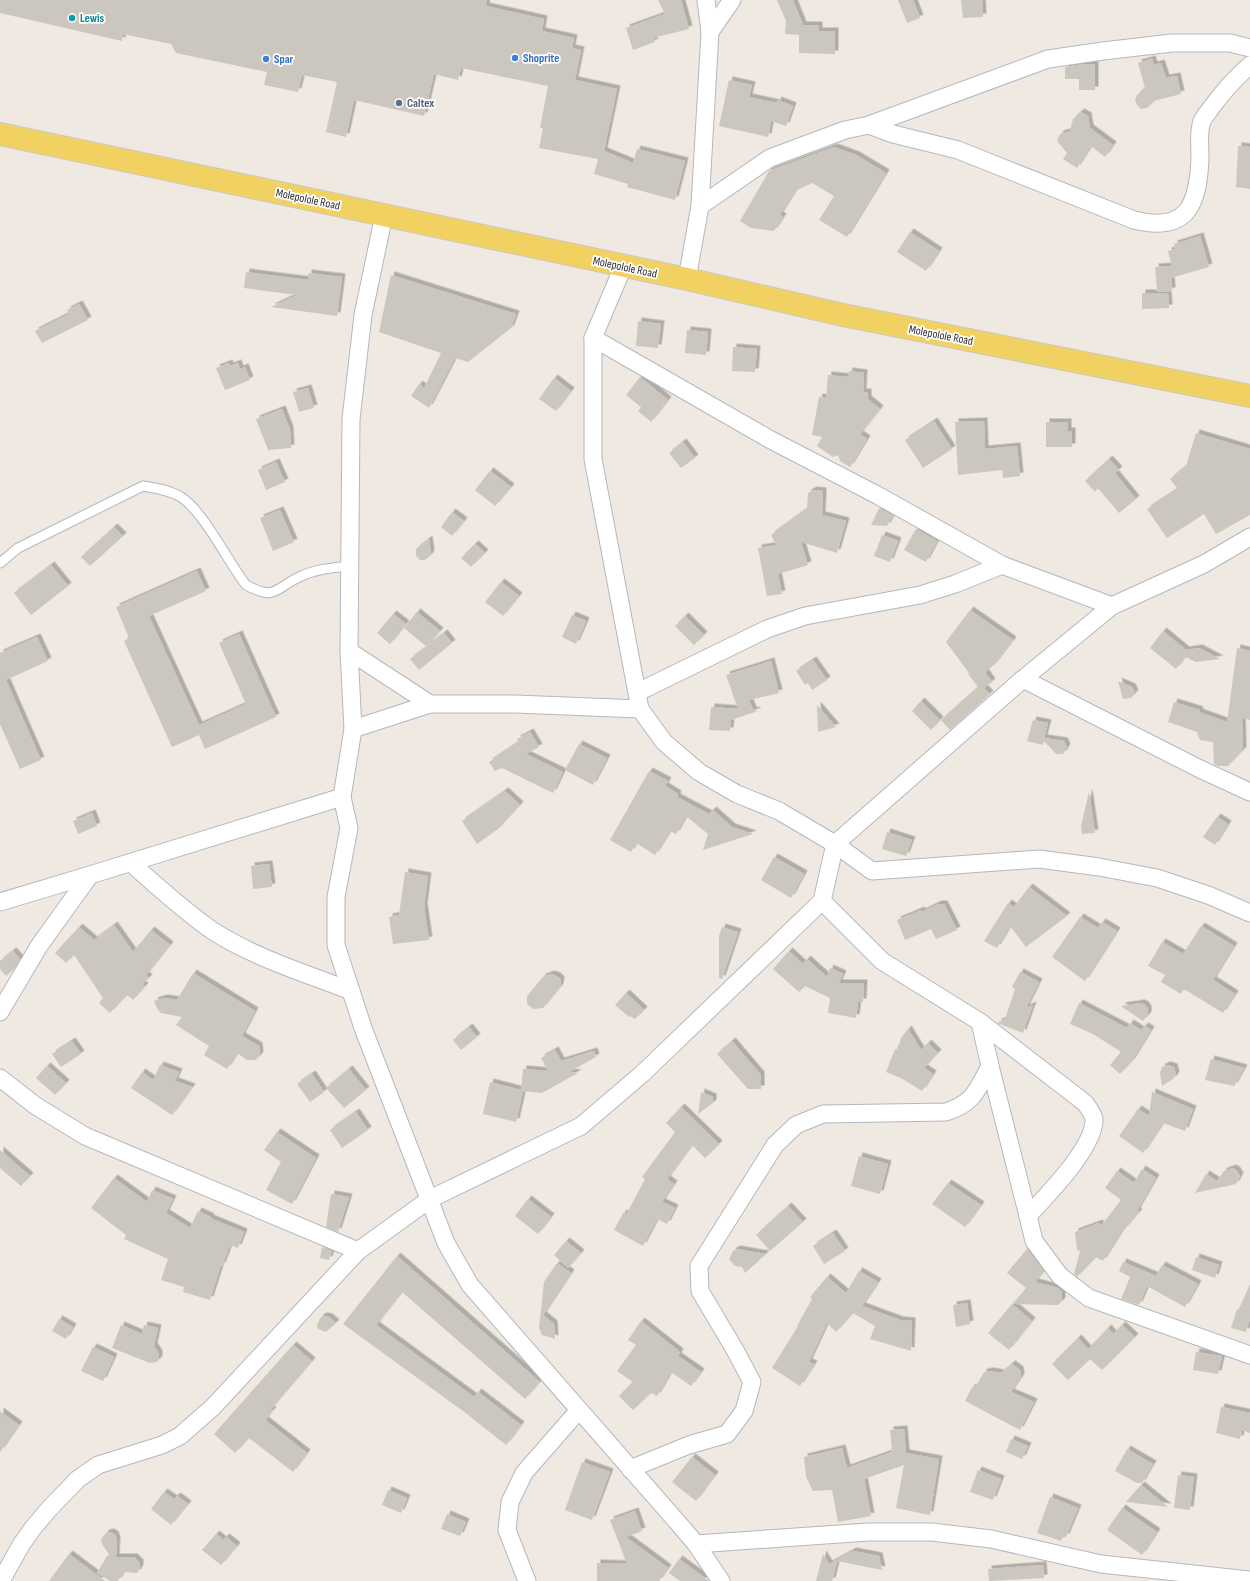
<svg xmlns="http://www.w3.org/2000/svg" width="1250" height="1581" font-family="'Sofia Sans Condensed',sans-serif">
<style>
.building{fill:#cbc7bf;filter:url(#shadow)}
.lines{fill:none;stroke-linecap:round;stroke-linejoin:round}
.service-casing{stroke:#b4b7c1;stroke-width:11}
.minor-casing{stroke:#b4b7c1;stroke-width:19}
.primary-casing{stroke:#c9c9c9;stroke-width:24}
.service{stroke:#fff;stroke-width:9}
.minor{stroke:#fff;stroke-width:17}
.primary{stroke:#f2d163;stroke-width:22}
.culture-dot{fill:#0f9aa8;stroke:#fff;stroke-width:1.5}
.shop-dot{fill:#3f7fe0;stroke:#fff;stroke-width:1.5}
.service-dot{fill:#5c6f8a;stroke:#fff;stroke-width:1.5}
.labels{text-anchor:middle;stroke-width:3.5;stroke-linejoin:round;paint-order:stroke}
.culture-label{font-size:12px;font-weight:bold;fill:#0d838f;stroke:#fff;text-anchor:start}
.shop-label{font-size:12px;font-weight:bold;fill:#366cbe;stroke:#fff;text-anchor:start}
.service-label{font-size:12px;font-weight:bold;fill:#4e5e75;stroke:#fff;text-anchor:start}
.street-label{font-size:12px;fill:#2e2e2e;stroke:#fff}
</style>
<defs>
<filter id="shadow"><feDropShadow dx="3.5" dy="-3.5" stdDeviation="0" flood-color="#0004"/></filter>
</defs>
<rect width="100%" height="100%" fill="#efe9e1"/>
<g class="building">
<polygon points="0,0 487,0 486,6 544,19 542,31 574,38 572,48 581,50 575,80 617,89 604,151 633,163 637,149 685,161 675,200 627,187 628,184 594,174 598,159 539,148 543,128 540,128 548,86 461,68 458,80 434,74 424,116 354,100 346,137 326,132 337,82 302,75 298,92 264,85 267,72 176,53 171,44 123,34 122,41 0,13"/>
<polygon points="658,0 681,0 689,29 653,38 655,42 633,50 626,28 665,14"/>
<polygon points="777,0 793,0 803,25 819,25 819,31 835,31 835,54 799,53 799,35 785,34 786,21"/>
<polygon points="898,0 913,0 920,18 907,23"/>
<polygon points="961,0 982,0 983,17 963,18"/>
<polygon points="1152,59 1154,65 1161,63 1166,78 1177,76 1181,94 1154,101 1147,108 1141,109 1137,105 1135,100 1137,95 1145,88 1138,63"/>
<polygon points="1083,64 1095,64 1095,90 1079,90 1079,79 1065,79 1065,67"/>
<polygon points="729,80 752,85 749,97 777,103 778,100 793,106 786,126 771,121 768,137 719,126"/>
<polygon points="1081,112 1088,116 1090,128 1113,145 1105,157 1091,146 1077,168 1063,159 1067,153 1057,141 1060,134 1070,131 1073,119"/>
<polygon points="1238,146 1250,147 1250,189 1236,187"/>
<polygon points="834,147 856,155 886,173 847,237 819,220 834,196 812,183 795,191 780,215 783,217 774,231 751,228 740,221 769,171"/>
<polygon points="910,232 939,251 926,271 897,252"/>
<polygon points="1200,236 1209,267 1171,278 1172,291 1157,292 1155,267 1172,266 1168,251 1175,249 1174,244"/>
<polygon points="246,272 308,280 308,273 342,277 337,316 271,307 297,295 244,288"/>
<polygon points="391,275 516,314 511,328 468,362 455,358 429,408 411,396 419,384 424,388 441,353 379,332"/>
<polygon points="1142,293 1168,293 1169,308 1142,309"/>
<polygon points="79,304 88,320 42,343 35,331 69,314 67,310"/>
<polygon points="638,321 661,324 658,348 636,346"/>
<polygon points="687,330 708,332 706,355 685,353"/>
<polygon points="733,347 757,349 755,372 732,371"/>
<polygon points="229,363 230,366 238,363 240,369 245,367 250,380 225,390 216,368"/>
<polygon points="849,371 864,373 863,392 868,392 868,399 880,409 860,434 867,439 850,467 840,461 838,455 833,457 817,446 822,437 812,435 819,397 826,398 828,375 848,377"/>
<polygon points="640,377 668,400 651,422 638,411 641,407 626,395"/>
<polygon points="554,378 571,391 556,411 539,399"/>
<polygon points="308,388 314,408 299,412 293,392"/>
<polygon points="282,409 290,430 291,448 268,450 256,419"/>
<polygon points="934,421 952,449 923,468 905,440"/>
<polygon points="984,421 985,449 1017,446 1020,476 1003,478 1002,470 958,475 955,422"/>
<polygon points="1046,422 1068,422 1068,431 1072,431 1072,447 1046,447"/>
<polygon points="1196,433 1250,449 1250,515 1216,534 1204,514 1167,538 1147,509 1178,489 1170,479 1186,466"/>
<polygon points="683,442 695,458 681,468 669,453"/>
<polygon points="1109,459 1119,470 1115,473 1136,499 1119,513 1098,488 1095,492 1085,481"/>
<polygon points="276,462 285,482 266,490 258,470"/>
<polygon points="490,471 511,487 495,506 475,490"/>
<polygon points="813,490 823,491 822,515 846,521 837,553 801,542 808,565 778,574 782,594 767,596 758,548 776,545 771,535 807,509 808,493"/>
<polygon points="879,508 893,515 887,526 871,525"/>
<polygon points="280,510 294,542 273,551 260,518"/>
<polygon points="452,512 464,521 452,536 441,527"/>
<polygon points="114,527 123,536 90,566 81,557"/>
<polygon points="916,529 937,541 926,562 904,550"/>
<polygon points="882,535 898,541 890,562 874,556"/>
<polygon points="429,539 431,553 429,557 425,560 420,560 416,556 416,549"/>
<polygon points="475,544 485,553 471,567 461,558"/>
<polygon points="51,565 68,586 31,615 14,593"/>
<polygon points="197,571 206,591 149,616 199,725 246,704 219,643 239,634 276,717 205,749 199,735 172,747 124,641 129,638 116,607"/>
<polygon points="501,582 519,596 503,616 485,602"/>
<polygon points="970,610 1013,640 994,665 985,672 992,682 984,688 990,694 950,730 941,720 978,687 968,674 969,673 946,642"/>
<polygon points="417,612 440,631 427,646 444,633 452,643 419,670 410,659 427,647 404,628"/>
<polygon points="393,614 406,624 390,644 377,633"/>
<polygon points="572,615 586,621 576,644 562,637"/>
<polygon points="685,616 704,635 694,645 675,626"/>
<polygon points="1163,631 1186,650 1199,648 1220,659 1196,662 1185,657 1176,669 1150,648"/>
<polygon points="37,637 48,661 6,680 41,760 20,769 0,724 0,653"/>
<polygon points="1237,648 1250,651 1250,720 1242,718 1243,750 1228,766 1218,766 1214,764 1213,742 1200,740 1197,732 1168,722 1174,702 1200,710 1199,712 1227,722"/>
<polygon points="813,660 827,680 812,690 808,683 805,685 796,671"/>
<polygon points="771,661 779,693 749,700 753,710 758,711 731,720 730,731 709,730 711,707 738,709 726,675"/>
<polygon points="1118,681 1132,687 1135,693 1131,698 1123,699"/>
<polygon points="921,701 940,720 931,730 912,711"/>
<polygon points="817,705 836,727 818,732"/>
<polygon points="1033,720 1048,723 1044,738 1064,741 1067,747 1063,754 1056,754 1044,741 1043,745 1027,741"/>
<polygon points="530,732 539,747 526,754 563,772 553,793 502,768 495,771 489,762 519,742 517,739"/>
<polygon points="579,744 607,758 593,785 565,770"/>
<polygon points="649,771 668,781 665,786 678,794 677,797 709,814 713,810 732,827 753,834 703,850 708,834 686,816 676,834 670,831 655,855 636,843 631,852 610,840"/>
<polygon points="505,791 520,805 498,829 477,844 462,821"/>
<polygon points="1089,792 1095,833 1082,834 1081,826"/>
<polygon points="92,813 97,826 78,834 73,821"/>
<polygon points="1217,817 1228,824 1215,845 1203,837"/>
<polygon points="887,832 912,840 906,856 882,849"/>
<polygon points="774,857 804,874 791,898 761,880"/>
<polygon points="269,864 272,887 253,889 251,866"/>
<polygon points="405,872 428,876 424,906 429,940 393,944 389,917 399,915"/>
<polygon points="1029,887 1067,916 1026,947 1010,926 997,948 984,941 1008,903 1014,907"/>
<polygon points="938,904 944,904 957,930 936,939 931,929 905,940 897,920 921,910 922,912"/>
<polygon points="1080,917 1098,928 1102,922 1117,931 1085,981 1052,957"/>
<polygon points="114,925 133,952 151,930 170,945 146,975 149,978 142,984 145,986 133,1000 127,995 110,1013 99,1003 103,998 74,955 66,963 55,953 79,927 94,940"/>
<polygon points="1201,926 1234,946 1213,980 1235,994 1223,1013 1184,989 1181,994 1161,982 1165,975 1148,966 1162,942 1183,954"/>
<polygon points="722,927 738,932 722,979 719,978 719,936"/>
<polygon points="13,951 20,959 12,971 6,976 0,969 0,961"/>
<polygon points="789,951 803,964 807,959 827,977 830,968 843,974 839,983 864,983 863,1002 858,1002 856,1018 828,1013 830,998 805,986 799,992 773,969"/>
<polygon points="1020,972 1039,982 1026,1008 1033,1005 1023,1033 997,1023 1005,1019 1015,989 1012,987"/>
<polygon points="193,973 255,1011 242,1036 259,1046 260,1055 256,1060 247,1060 237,1053 227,1069 204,1055 209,1046 176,1025 182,1017 161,1013 158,1010 154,1001 164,998 177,1000"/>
<polygon points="551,974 557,976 561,980 560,987 543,1008 533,1009 527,1004 527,996 543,977"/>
<polygon points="626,993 644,1010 635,1019 630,1016 629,1017 615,1005"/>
<polygon points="1079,1003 1127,1028 1130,1023 1141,1030 1145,1026 1151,1030 1132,1061 1120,1074 1110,1065 1121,1052 1093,1034 1070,1024"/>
<polygon points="1141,1003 1145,1005 1148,1009 1148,1015 1143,1021 1121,1006"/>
<polygon points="469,1027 477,1037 461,1050 453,1040"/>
<polygon points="908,1029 921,1050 928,1043 938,1053 924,1068 933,1074 922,1091 901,1078 886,1072 895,1049 897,1050 901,1038"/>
<polygon points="72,1041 81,1054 61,1067 52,1054"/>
<polygon points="732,1041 761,1075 761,1089 748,1089 717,1054"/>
<polygon points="555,1050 561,1061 594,1051 596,1057 569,1072 578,1073 542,1093 523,1091 516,1122 483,1114 490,1082 521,1090 523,1069 548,1071 541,1058"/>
<polygon points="1211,1059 1244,1068 1234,1086 1205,1080"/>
<polygon points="160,1065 179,1072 175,1081 192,1087 172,1115 131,1088 142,1072 153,1080"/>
<polygon points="1167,1065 1174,1067 1176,1075 1173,1079 1162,1086 1160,1073 1162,1067"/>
<polygon points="47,1066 66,1083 55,1095 36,1078"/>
<polygon points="349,1069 366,1090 344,1108 326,1088"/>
<polygon points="312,1074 324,1092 310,1102 297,1084"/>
<polygon points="701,1092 713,1097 713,1103 698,1114"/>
<polygon points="1152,1092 1193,1109 1185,1131 1163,1123 1143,1153 1119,1136 1138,1109 1149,1116"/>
<polygon points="681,1107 719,1144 705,1158 692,1145 667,1179 674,1184 662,1202 675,1208 667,1224 657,1219 643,1246 614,1230 623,1213 626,1215 645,1179 642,1177 675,1132 666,1123"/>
<polygon points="356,1112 368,1130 342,1148 330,1130"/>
<polygon points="277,1132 316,1158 292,1204 266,1190 281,1162 264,1150"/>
<polygon points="0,1150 30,1176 21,1186 0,1168"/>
<polygon points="859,1156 888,1164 880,1194 851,1186"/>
<polygon points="1233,1168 1237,1171 1240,1176 1236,1184 1195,1193 1206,1174 1217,1181 1224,1171"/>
<polygon points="1142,1169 1156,1178 1137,1211 1139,1212 1124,1230 1123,1229 1103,1261 1096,1257 1077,1277 1074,1274 1080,1251 1077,1250 1075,1232 1099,1223 1101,1226 1121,1200 1105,1188 1117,1171 1134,1183"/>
<polygon points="114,1178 147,1202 152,1190 173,1199 166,1213 190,1228 198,1211 211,1217 210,1218 244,1232 238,1248 230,1245 222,1266 221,1265 210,1300 183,1292 184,1287 161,1280 168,1259 124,1239 126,1235 91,1208"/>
<polygon points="948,1183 981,1205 965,1227 932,1204"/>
<polygon points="331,1194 349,1197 338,1232 326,1227"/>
<polygon points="528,1199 551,1217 538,1234 515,1216"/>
<polygon points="788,1206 803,1222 770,1251 756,1235"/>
<polygon points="833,1233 845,1251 824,1264 813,1246"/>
<polygon points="566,1241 581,1253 568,1268 554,1255"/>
<polygon points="322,1247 332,1251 329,1260 320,1258"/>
<polygon points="737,1249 766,1254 745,1273 742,1267 735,1266 729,1259 733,1251"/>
<polygon points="1027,1249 1044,1271 1035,1282 1058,1288 1062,1292 1062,1301 1058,1305 1013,1304 1026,1288 1007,1273"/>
<polygon points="397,1256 540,1382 525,1399 402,1292 376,1325 474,1397 478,1392 521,1425 506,1445 463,1411 343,1324"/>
<polygon points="1196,1257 1219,1265 1215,1278 1192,1270"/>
<polygon points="1123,1262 1156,1276 1162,1265 1198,1284 1185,1307 1147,1286 1139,1305 1121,1299 1130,1277 1119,1271"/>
<polygon points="557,1263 571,1273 543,1315 554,1324 555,1339 542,1335 539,1328 544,1282"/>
<polygon points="859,1271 878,1282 862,1306 900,1320 912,1321 911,1351 870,1339 875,1326 853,1313 836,1332 827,1323 809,1362 814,1364 800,1386 772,1368 798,1326 797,1326 812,1299 810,1297 827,1277 846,1293"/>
<polygon points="1250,1284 1250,1318 1246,1332 1231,1328 1237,1309 1239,1309"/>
<polygon points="967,1303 970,1324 956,1327 953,1305"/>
<polygon points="1012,1304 1032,1321 1009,1350 988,1333"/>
<polygon points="324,1316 329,1317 336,1323 326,1332 318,1329 317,1325 321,1317"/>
<polygon points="59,1319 73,1327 66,1339 52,1331"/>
<polygon points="641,1321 680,1352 678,1356 701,1372 691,1386 671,1372 657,1396 651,1393 633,1410 619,1396 633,1382 617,1371 636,1345 628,1340"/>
<polygon points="121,1325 142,1334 144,1325 158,1328 154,1346 159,1354 159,1359 157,1362 150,1363 112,1348"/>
<polygon points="1122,1325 1135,1337 1102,1370 1090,1359 1068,1380 1052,1364 1078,1338 1088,1349 1108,1328 1113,1334"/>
<polygon points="293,1345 312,1361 271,1409 273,1410 265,1420 307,1453 293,1472 249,1438 235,1453 214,1434"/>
<polygon points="93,1347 114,1357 103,1381 81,1371"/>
<polygon points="1196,1352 1222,1356 1218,1374 1193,1370"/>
<polygon points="1012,1364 1020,1370 1021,1377 1011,1392 1034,1402 1020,1430 965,1401 972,1387 975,1388 984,1372 990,1371 1001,1373"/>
<polygon points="1221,1407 1250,1413 1250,1433 1242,1430 1240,1439 1216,1433"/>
<polygon points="0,1411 19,1425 0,1452"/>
<polygon points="904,1429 906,1453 939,1459 930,1515 896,1508 904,1465 864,1479 871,1516 838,1522 832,1490 813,1491 806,1477 804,1457 842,1448 847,1468 892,1452 890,1430"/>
<polygon points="1011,1439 1028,1446 1022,1459 1006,1452"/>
<polygon points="1127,1449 1153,1464 1142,1483 1137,1483 1115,1471"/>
<polygon points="692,1457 715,1475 696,1501 672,1482"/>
<polygon points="582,1462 610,1472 592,1520 565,1510"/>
<polygon points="978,1470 1001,1479 993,1500 970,1492"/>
<polygon points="1178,1475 1194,1477 1190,1510 1174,1508"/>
<polygon points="1141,1485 1168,1507 1126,1502"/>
<polygon points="388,1490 407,1498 401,1513 382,1505"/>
<polygon points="164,1492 174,1499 177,1496 188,1504 171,1525 151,1509"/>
<polygon points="1050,1497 1078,1508 1066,1537 1063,1536 1061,1541 1037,1533"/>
<polygon points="1122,1508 1157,1532 1142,1555 1107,1530"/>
<polygon points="635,1511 642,1531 626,1537 668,1568 659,1581 597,1581 597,1563 627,1564 610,1520"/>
<polygon points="447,1514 466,1522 460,1536 441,1529"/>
<polygon points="111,1532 115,1535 117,1540 116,1557 134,1557 140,1563 140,1568 137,1573 123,1572 118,1581 110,1581 97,1573 107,1556 111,1557 102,1544 101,1539 106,1533"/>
<polygon points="216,1534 223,1540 226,1537 237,1546 221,1565 202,1550"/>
<polygon points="853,1551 879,1556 882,1570 837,1561 832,1581 816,1581 823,1554 829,1564"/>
<polygon points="69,1554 105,1581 49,1581"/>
<polygon points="679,1559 709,1581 680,1581 669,1573"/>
<polygon points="1043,1565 1044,1578 989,1581 988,1569"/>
</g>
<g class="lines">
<defs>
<path id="service" d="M0,563L18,548L143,486C155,488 170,490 181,497C204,512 228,562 246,585C276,601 274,589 299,577C315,569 332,568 350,566"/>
<g id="minor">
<polyline points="710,32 732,0"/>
<path d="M869,125L893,134L958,150L1134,220C1187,233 1198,206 1200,158C1200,146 1198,132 1202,121C1204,117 1208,112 1211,108C1224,90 1233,80 1250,65"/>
<polyline points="700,206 710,32 706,0"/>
<polyline points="384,215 363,315 351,419 349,651 353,729 342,797 349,828 336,897 336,945 363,1028 446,1243 470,1285 679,1524 696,1544 721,1581"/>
<polyline points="687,279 700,206 770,158 845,130 869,125 1048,59 1103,51 1172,43 1230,43 1250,48"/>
<polyline points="593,338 771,440 879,496 1002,565 1112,606"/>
<polyline points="1250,537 1204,564 1112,606 1023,679 835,844 872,871 1039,859 1099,867 1157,878 1208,895 1250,913"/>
<polyline points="349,651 430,704"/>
<polyline points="1023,679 1200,769 1250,792"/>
<polyline points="638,692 767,629 805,616 920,595 955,584 1002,565"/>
<polyline points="353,729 430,704 516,704 640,709"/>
<path d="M131,863C157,886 184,911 213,931C255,958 305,973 351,991"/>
<path d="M822,901L882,961L980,1022L1085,1103C1088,1107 1093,1114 1094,1119C1095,1147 1047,1195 1028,1216L1034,1241L1060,1276L1089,1298L1250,1355"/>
<polyline points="0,902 90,875 342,797"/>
<polyline points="0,1012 39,946 90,875"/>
<polyline points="990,1066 1028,1216"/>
<polyline points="0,1078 36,1106 85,1136 358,1251"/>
<path d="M630,1469L689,1445L727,1434L744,1411L752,1382L735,1350L700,1291L699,1266L775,1145L796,1125L823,1114L946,1112C974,1103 977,1090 990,1066L980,1022"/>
<polyline points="696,1544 868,1532 932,1532 991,1539 1101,1564 1250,1580"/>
<polyline points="1,1581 21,1545 33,1528 49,1509 78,1479 98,1465 162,1445 180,1436 213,1407 358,1251 430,1199 581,1126 642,1074 822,901 835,844 779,811 737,794 699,772 664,742 640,709 593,459 593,338 623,267"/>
<polyline points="527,1581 507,1530 510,1502 524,1473 579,1410"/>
</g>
<polyline id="primary" points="0,134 687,279 843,315 1250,396"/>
</defs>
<use href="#service" class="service-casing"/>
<use href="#minor" class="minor-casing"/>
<use href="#primary" class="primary-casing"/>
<use href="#service" class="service"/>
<use href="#minor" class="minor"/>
<use href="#primary" class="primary"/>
</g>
<circle class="culture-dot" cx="72" cy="18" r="4"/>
<g class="shop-dot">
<circle cx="515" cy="58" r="4"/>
<circle cx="266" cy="59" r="4"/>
</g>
<circle class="service-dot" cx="399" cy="103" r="4"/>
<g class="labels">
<g class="culture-label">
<text x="80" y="22">Lewis</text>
</g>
<g class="shop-label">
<text x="523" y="62">Shoprite</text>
<text x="274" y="63">Spar</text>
</g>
<g class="service-label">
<text x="407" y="107">Caltex</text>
</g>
<g class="street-label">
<text transform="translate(308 199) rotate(12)" y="4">Molepolole Road</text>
<text transform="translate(625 267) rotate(12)" y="4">Molepolole Road</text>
<text transform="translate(941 335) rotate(11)" y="4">Molepolole Road</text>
</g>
</g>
</svg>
